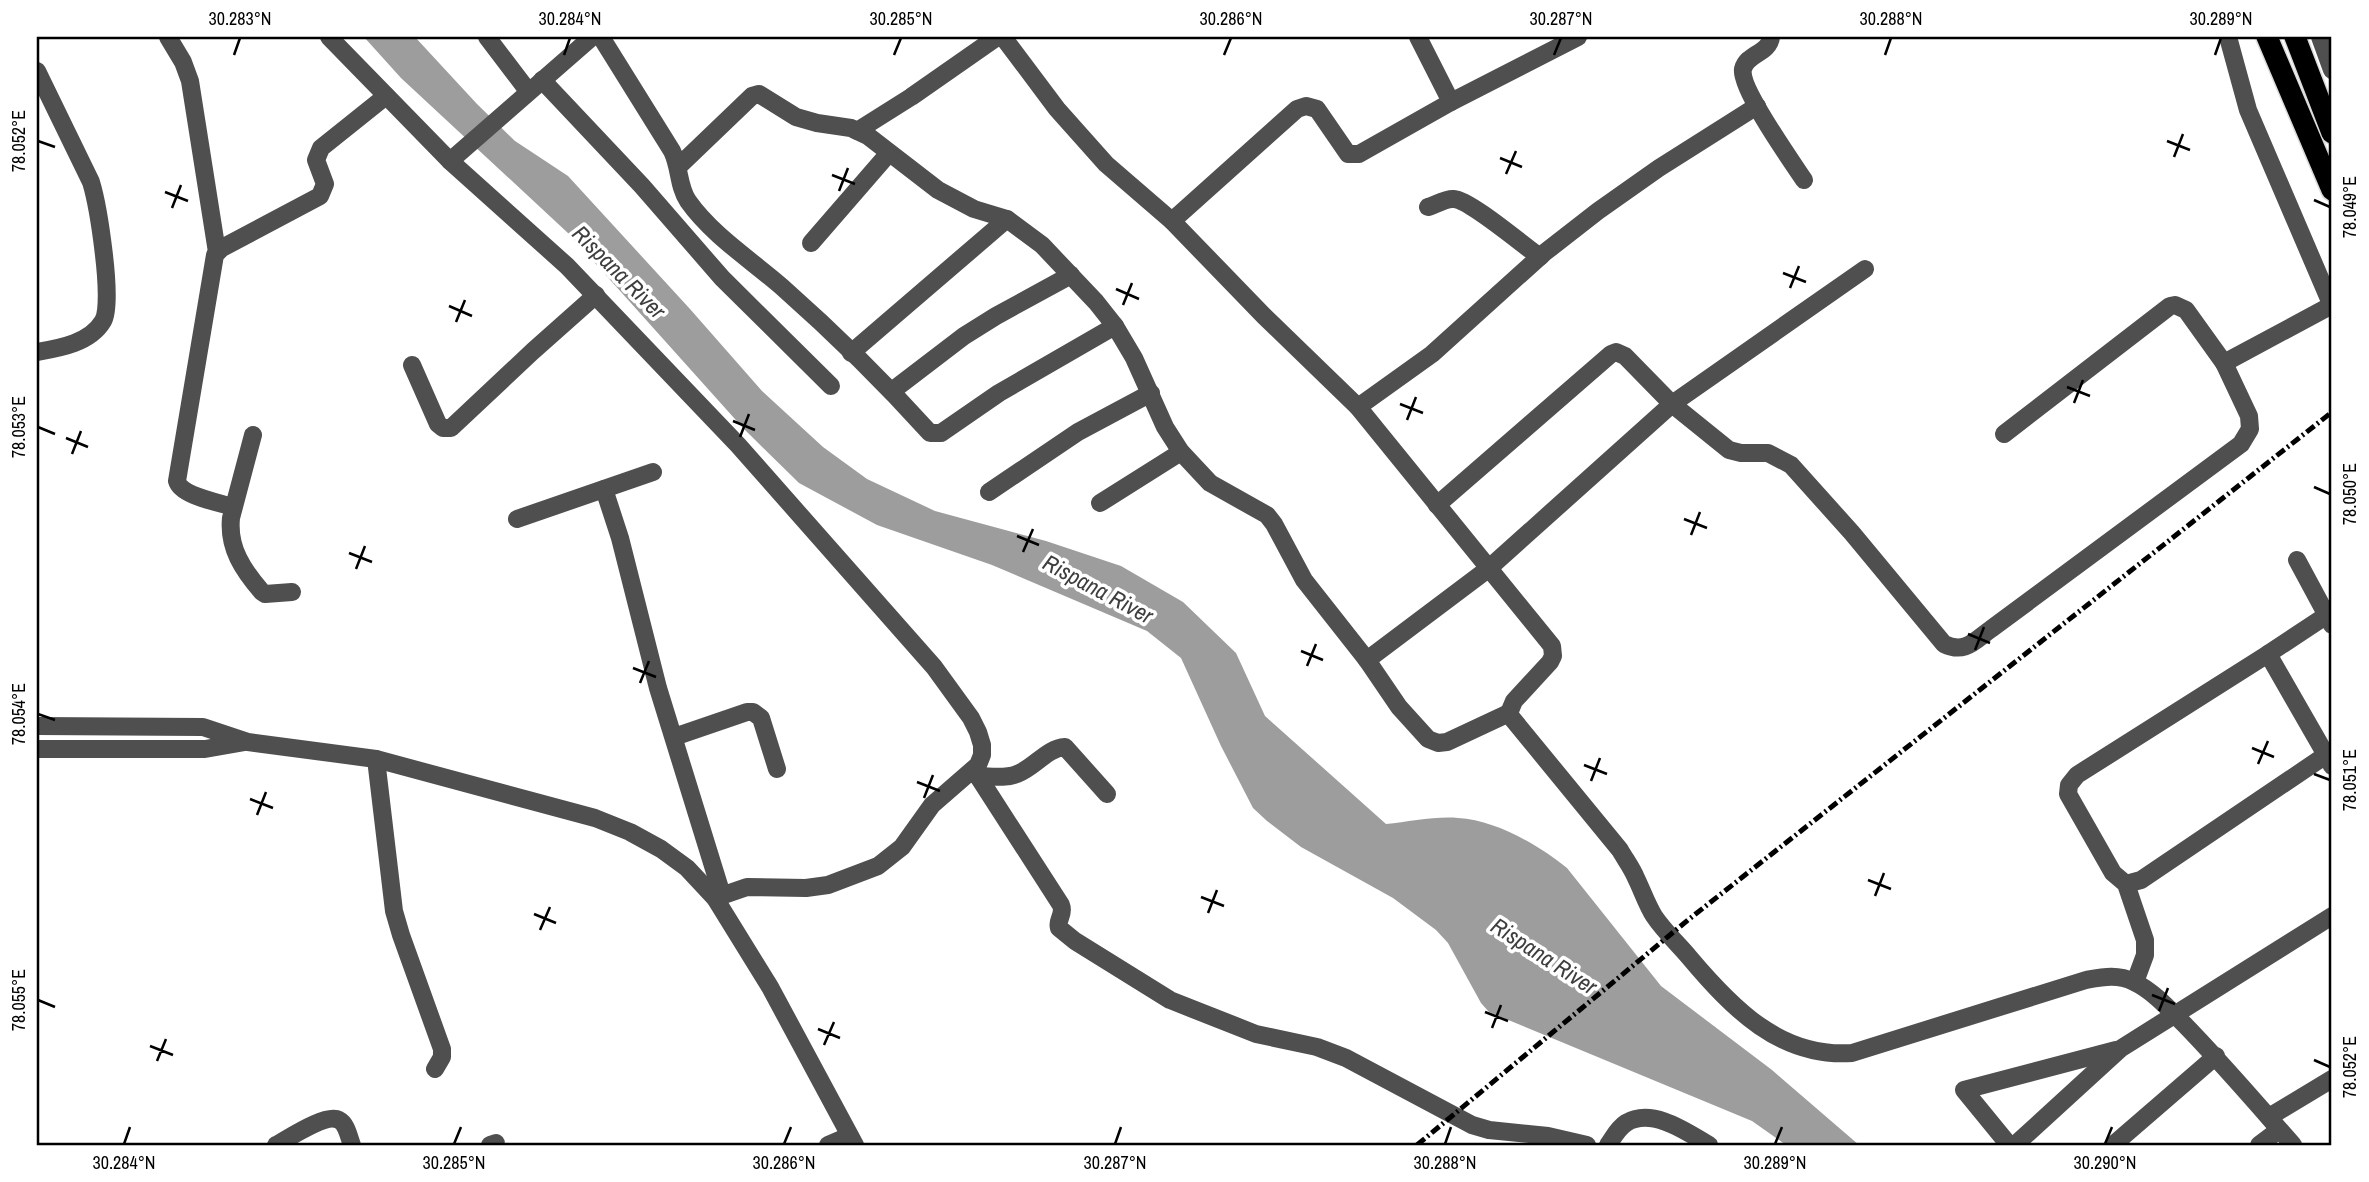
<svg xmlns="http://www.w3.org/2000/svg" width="2369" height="1182" font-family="'Archivo Narrow',sans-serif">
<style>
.water{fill:#9d9d9d}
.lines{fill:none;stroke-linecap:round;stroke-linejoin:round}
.highway-casing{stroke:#dbdbdb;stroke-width:24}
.minor{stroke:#4f4f4f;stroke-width:18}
.highway{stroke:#000;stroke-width:21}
.rail{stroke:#000;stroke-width:5;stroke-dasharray:10 3.5 2 3.5;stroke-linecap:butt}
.ticks{fill:none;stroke:#000;stroke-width:2.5}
.labels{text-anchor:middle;stroke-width:7;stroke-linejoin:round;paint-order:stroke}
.water-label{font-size:23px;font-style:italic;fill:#3e3e3e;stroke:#fff}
.neatline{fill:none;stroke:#000;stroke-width:2.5}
.ticks-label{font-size:18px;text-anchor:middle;fill:#000}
</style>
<rect width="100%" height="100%" fill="#fff"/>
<path class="water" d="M364,37H415L477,104L515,141L568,176L690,309L762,391L823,447L867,479L935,511L1046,541L1121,566L1183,602L1236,653L1265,716L1386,824C1409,822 1435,816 1458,818C1496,820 1538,845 1567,868L1661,986L1772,1070L1859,1145H1786L1752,1121L1489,1012L1481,1003L1448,943L1436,930L1393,898L1301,847L1267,821L1253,808L1221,746L1181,658L1147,631L992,565L877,525L799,483L743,428L569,234L401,78Z"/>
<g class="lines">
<defs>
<g id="highway">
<polyline points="2267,37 2332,190"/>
<polyline points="2295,37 2332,133"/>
</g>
</defs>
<use href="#highway" class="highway-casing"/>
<g class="minor">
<polyline points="168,37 183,62 190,81 217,252"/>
<polyline points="329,37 450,161 567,266 738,445 934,667 971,718 978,732 982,745 982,755 978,765 932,805 902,847 878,866 828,885 806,888 747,887 715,898"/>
<polyline points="487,37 528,91"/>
<path d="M601,37L672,151C680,167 678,186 688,201C712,235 751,260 782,287C834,333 884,382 930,433H941L999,393L1115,326"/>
<path d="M1003,37L1057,109L1106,164L1172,221L1264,316L1358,407L1552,646L1553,656L1550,662L1514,701L1509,713L1511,717L1620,850C1625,859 1632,868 1636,878C1642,890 1647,905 1654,916C1664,931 1678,944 1689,957C1732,1008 1780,1058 1852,1053L2086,980C2103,977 2118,974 2134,982C2153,991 2169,1009 2184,1024C2222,1063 2257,1104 2293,1145"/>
<polyline points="1418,37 1451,102"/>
<path d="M1771,37C1769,54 1747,53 1743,69C1739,87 1792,162 1804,180"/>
<polyline points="2228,37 2248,110 2332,306"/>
<polyline points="2320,37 2332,70"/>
<path d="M37,71L91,182C98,205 114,302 103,321C90,343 60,348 37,352"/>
<polyline points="542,80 642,186 722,278 831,386"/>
<polyline points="857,131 911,97 997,37"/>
<polyline points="450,161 592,37"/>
<polyline points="679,166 752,96 759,94 796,117 817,123 851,128 868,136 938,190 974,209 1007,219 1042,245 1096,302 1115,326 1134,358 1165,427 1181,452 1210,483 1267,515 1274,524 1304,580 1367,660 1399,707 1428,739 1438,743 1447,742 1509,713"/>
<path d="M1428,207C1435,205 1446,198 1454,199C1470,200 1524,246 1540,257"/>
<polyline points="1172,221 1297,109 1306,106 1317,109 1348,154 1359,154 1451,102 1578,37"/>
<polyline points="811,243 889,153"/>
<polyline points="851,353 1007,219"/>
<polyline points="412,365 438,424 443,428 451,428 533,351 596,295"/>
<polyline points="892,391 964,336 996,316 1071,275"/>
<polyline points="1358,407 1432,354 1544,253 1598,211 1659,168 1757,106"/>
<polyline points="2004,434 2170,306 2175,305 2186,310 2224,363"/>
<path d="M253,435L231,518C228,548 243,570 262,592L265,594L292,592"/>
<polyline points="604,489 620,538 658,688 722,895"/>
<polyline points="989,492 1078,432 1151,393"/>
<polyline points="1100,503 1181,452"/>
<path d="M1437,505L1611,354L1616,352L1625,356L1672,404L1729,450L1741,453H1768L1791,465L1852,533L1944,644C1965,654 1974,641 1991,629L2241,444L2250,429L2249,416L2224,363L2332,305"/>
<path d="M233,507C218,502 181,496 177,481L215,255L222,248L320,196L325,184L316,160L321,148L386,96"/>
<polyline points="517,519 653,472"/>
<polyline points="2297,560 2332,625"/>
<polyline points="1367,660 1488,569 1672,404 1865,269"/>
<polyline points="37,726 203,727 248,742 376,759 595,818 630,832 661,849 687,868 715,898 770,987 855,1145"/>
<polyline points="674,737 747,712 753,712 761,718 777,769"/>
<polyline points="37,749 205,749 245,742"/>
<polyline points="2326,755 2268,654 2327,615"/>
<polyline points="376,759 394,911 401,935 442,1049 442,1057 435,1069"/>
<path d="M974,770L1061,905C1065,915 1056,920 1059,928L1075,941L1170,1000L1256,1034L1317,1047L1346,1058L1472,1125L1489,1130L1548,1136L1587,1145"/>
<path d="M977,776C990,776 1005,779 1017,774C1034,768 1047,748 1065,747L1107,794"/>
<polyline points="2126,884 2141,880 2326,755 2332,766"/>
<polyline points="2135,982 2145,955 2145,940 2126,884 2113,873 2068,794 2069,785 2077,775 2268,654"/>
<polyline points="2269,1117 2332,1079"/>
<path d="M276,1145C289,1138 326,1113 339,1120C347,1124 349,1138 352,1145"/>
<polyline points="490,1145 496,1143"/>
<polyline points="828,1145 849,1136"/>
<path d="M1608,1145C1613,1138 1618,1128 1626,1123C1652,1107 1687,1132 1709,1145"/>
<polyline points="2009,1145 1964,1090 2116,1050"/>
<polyline points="2015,1145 2120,1049 2332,916"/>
<polyline points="2113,1145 2216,1056"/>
<polyline points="2259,1145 2279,1130"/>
</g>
<use href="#highway" class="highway"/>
<polyline class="rail" points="1417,1145 1688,920 2332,412"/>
</g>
<path class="ticks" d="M234,55L240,38M564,55L570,38M894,55L901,38M1224,55L1231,38M1554,55L1561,38M1885,55L1891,38M2215,55L2221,38M38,141L55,147M2167,141L2190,150M2174,157L2183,134M1500,158L1522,167M1506,174L1516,151M832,175L855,184M839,191L848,168M165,192L188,201M2314,200L2330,207M172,208L181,185M1783,273L1806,282M1790,288L1799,266M1116,289L1139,299M1123,305L1132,283M449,306L472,316M456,322L465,300M2067,387L2090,396M2074,403L2083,380M1400,404L1423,413M1407,420L1416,397M733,421L755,430M38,427L55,434M740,437L749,414M66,438L88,447M72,454L81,431M2314,487L2330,494M1684,519L1707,528M1691,535L1700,512M1017,536L1039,545M1023,552L1033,529M349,553L372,562M356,569L365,546M1968,634L1990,643M1975,650L1984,627M1301,651L1323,660M1307,666L1316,644M633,668L656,677M640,683L649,661M38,714L55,720M2252,748L2274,757M2258,764L2268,741M1584,765L1607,774M2314,774L2330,780M1591,781L1600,758M917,782L940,791M924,798L933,775M250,799L273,808M257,815L266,792M1868,880L1891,889M1875,896L1884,873M1201,897L1224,906M1208,913L1217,890M534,914L556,923M540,930L550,907M2152,995L2175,1004M38,1000L55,1007M2159,1011L2168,988M1485,1012L1508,1021M1492,1028L1501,1005M818,1029L840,1038M824,1045L834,1022M150,1046L173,1055M2314,1060L2330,1067M157,1061L166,1039M124,1144L130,1127M454,1144L461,1127M784,1144L791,1127M1115,1144L1121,1127M1445,1144L1451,1127M1775,1144L1782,1127M2105,1144L2112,1127"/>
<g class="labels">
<g class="water-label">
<text transform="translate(619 272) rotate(45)" y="8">Rispana River</text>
<text transform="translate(1098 589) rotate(28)" y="8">Rispana River</text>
<text transform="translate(1544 956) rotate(33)" y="8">Rispana River</text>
</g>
</g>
<rect width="2369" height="1182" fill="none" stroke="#ffffff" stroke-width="77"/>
<rect x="38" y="38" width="2292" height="1106" class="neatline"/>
<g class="ticks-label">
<text x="240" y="25">30.283°N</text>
<text x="570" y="25">30.284°N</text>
<text x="901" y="25">30.285°N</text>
<text x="1231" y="25">30.286°N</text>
<text x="1561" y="25">30.287°N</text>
<text x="1891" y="25">30.288°N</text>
<text x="2221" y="25">30.289°N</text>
<text transform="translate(19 141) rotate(-90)" y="6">78.052°E</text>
<text transform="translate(2350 207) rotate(-90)" y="6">78.049°E</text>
<text transform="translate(19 427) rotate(-90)" y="6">78.053°E</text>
<text transform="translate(2350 494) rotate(-90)" y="6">78.050°E</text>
<text transform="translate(19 714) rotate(-90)" y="6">78.054°E</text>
<text transform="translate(2350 780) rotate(-90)" y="6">78.051°E</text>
<text transform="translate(19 1000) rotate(-90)" y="6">78.055°E</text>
<text transform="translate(2350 1067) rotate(-90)" y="6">78.052°E</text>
<text x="124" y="1169">30.284°N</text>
<text x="454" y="1169">30.285°N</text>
<text x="784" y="1169">30.286°N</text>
<text x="1115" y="1169">30.287°N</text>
<text x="1445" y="1169">30.288°N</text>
<text x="1775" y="1169">30.289°N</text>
<text x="2105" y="1169">30.290°N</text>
</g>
</svg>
